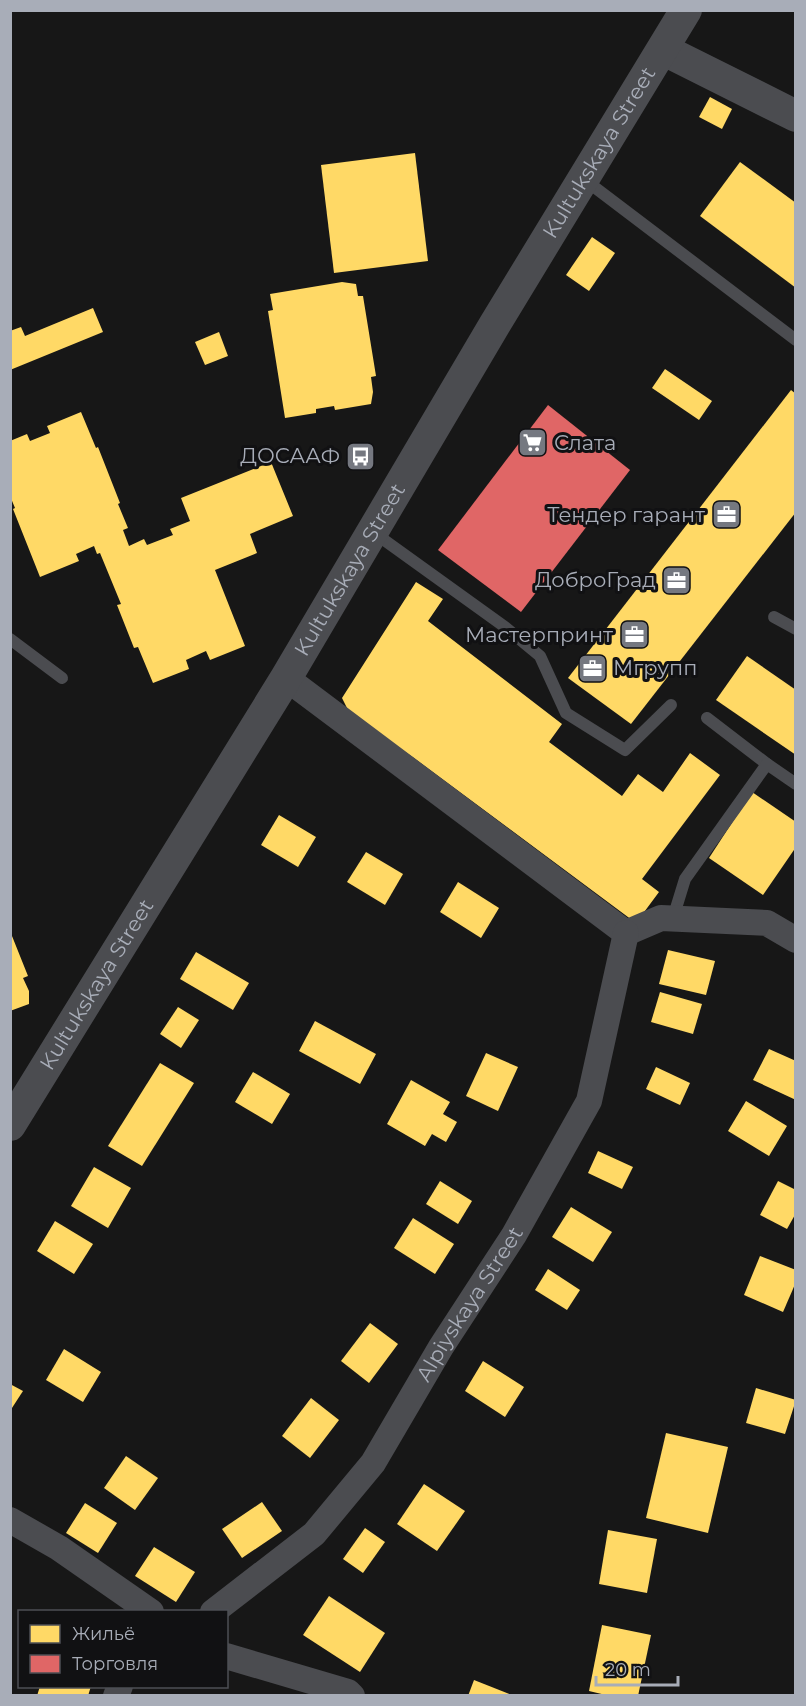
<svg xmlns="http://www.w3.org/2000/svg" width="806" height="1706" font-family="Montserrat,sans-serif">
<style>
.homes{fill:#ffd966}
.shops{fill:#e06666}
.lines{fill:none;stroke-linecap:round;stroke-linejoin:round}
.service{stroke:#4b4c50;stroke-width:12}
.minor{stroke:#4b4c50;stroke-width:26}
.tertiary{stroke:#4b4c50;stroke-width:32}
.labels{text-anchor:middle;stroke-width:6;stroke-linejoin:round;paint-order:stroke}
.street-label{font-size:21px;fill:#a8adb8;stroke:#111113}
.poi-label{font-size:21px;fill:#a8adb8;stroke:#111113;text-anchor:end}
</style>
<rect width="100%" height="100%" fill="#171717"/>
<g class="homes">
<polygon points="710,97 732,109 722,129 699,117"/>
<polygon points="415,153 428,261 334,273 321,165"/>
<polygon points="740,162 796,203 796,288 700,216"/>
<polygon points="592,237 615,253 589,291 566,275"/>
<polygon points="342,282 356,284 358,296 363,296 376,376 371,377 373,392 371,404 335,410 334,406 316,409 316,413 285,418 268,311 273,310 270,294"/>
<polygon points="93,308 103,332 10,370 10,331 21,327 25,336"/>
<polygon points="219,332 228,356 205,365 195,342"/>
<polygon points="665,369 712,401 699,420 652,388"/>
<polygon points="791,390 796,394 796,512 631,724 568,678"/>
<polygon points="81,412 96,448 98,447 120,503 118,504 128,528 123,530 129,546 144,539 147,545 173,535 170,529 190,521 181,498 271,462 293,516 250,534 257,553 215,570 245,646 210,660 206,651 186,660 189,669 153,683 138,647 134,648 117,605 121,604 100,553 97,554 94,546 76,554 79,561 40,577 13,509 15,508 10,496 10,441 27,434 30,441 50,433 47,426"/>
<polygon points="416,582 443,599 428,621 562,724 549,742 622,796 638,774 663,792 690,753 720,775 642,879 659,892 636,923 414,758 350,714 342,698"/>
<polygon points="747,656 796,690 796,755 716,700"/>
<polygon points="752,792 796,822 796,847 763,895 709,858"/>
<polygon points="279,815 316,837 298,867 261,845"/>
<polygon points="366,852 403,874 385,905 347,882"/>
<polygon points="458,882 499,908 481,938 440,912"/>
<polygon points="10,931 28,976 23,978 29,991 29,1004 10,1011"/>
<polygon points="668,950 715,961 706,995 659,984"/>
<polygon points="196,952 249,983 233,1010 180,979"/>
<polygon points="660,992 702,1004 693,1034 651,1022"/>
<polygon points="178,1007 199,1020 181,1048 160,1034"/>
<polygon points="315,1021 376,1054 360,1084 299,1051"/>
<polygon points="769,1049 796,1061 796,1100 753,1080"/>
<polygon points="486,1053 518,1067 498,1111 466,1096"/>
<polygon points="160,1063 194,1083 142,1166 108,1146"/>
<polygon points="656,1067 690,1083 680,1105 646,1089"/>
<polygon points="253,1072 290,1094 272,1124 235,1102"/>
<polygon points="411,1080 450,1102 443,1114 457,1122 446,1142 432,1134 425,1146 387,1124"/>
<polygon points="746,1101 787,1126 769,1156 728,1131"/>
<polygon points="598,1151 633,1167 622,1189 588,1173"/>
<polygon points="94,1167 131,1188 108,1228 71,1206"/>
<polygon points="440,1181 472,1201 458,1224 426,1204"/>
<polygon points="778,1181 796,1190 796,1213 787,1229 760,1215"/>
<polygon points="571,1207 612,1232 593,1262 552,1237"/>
<polygon points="413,1218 454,1244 435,1274 394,1248"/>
<polygon points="55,1221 93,1244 74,1274 37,1251"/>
<polygon points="760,1256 796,1270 796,1282 783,1312 744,1295"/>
<polygon points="548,1269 580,1290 567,1310 535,1290"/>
<polygon points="370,1323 398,1344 369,1383 341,1361"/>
<polygon points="64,1349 101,1372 83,1402 46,1380"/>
<polygon points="483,1361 524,1387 505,1417 465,1391"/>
<polygon points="10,1384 23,1391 10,1411"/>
<polygon points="756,1388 796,1400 785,1434 746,1423"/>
<polygon points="311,1398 339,1420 310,1458 282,1436"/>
<polygon points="666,1433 728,1447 708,1533 646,1518"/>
<polygon points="126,1456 158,1478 135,1510 104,1488"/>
<polygon points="424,1484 465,1511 437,1551 397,1524"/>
<polygon points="262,1502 282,1531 242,1558 222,1529"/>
<polygon points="85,1503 117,1523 98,1553 66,1533"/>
<polygon points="365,1528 385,1542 363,1573 343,1559"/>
<polygon points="608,1530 657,1539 647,1593 599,1584"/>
<polygon points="154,1547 195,1572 176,1602 135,1576"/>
<polygon points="329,1596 385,1633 360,1672 303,1635"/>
<polygon points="602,1625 651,1635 638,1696 610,1696 589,1691"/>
<polygon points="474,1680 512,1695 512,1696 468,1696"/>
<polygon points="40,1686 91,1686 88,1696 37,1696"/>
</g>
<polygon class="shops" points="548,405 630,470 521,612 438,550"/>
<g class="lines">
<g class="service">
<polyline points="585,180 796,340"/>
<polyline points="373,532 505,627 540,656 566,713 625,750 671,705"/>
<polyline points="774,617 796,629"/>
<polyline points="10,639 62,678"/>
<polyline points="707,718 767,764"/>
<polyline points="673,918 685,879 767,764 796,784"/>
</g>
<g class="minor">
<polyline points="286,678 626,933 661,918 767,923 796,940"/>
<polyline points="10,1520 59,1548 151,1612"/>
<path id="s1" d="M213,1612L314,1534L373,1463L441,1347L514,1235L589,1101L626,933"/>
<polyline points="226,1656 348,1692 352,1696"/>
<polyline points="116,1696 120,1686"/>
</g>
<g class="tertiary">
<polyline points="664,50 796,116"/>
<path id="s2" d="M10,1125L286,678L495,324L686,10"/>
</g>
</g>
<defs>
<symbol id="supermarket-square" viewBox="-11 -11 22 22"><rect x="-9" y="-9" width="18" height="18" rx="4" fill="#757880" stroke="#111113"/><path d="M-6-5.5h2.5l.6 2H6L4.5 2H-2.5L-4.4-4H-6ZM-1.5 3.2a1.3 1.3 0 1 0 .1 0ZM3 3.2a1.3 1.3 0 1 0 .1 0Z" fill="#fff"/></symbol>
<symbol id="bus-square" viewBox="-11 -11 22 22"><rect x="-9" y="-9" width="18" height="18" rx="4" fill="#757880" stroke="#111113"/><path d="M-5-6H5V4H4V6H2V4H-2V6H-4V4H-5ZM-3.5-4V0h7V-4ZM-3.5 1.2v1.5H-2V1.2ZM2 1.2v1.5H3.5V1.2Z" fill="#fff"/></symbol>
<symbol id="office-square" viewBox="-11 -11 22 22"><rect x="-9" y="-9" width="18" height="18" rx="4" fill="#757880" stroke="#111113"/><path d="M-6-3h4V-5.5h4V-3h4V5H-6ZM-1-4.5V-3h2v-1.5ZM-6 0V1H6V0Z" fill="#fff"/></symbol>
</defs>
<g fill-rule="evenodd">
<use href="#supermarket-square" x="516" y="426" width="33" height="33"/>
<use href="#bus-square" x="344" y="440" width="33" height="33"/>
<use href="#office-square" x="710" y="498" width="33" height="33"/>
<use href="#office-square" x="660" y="564" width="33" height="33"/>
<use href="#office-square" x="618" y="618" width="33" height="33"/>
<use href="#office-square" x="576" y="652" width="33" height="33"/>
</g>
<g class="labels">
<g class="street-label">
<text dy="7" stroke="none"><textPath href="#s2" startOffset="1137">Kultukskaya Street</textPath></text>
<text dy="7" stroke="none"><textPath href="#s2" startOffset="651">Kultukskaya Street</textPath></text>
<text dy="7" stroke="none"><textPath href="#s2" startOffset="165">Kultukskaya Street</textPath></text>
<text dy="7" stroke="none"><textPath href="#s1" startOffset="406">Alpiyskaya Street</textPath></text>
</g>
<g class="poi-label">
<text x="554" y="450" text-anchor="start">Слата</text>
<text x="340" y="463">ДОСААФ</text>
<text x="705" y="522">Тендер гарант</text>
<text x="656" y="587">ДоброГрад</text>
<text x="613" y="642">Мастерпринт</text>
<text x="613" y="675" text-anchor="start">Мгрупп</text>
</g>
</g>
<rect width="806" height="1706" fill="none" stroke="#a8adb8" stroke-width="24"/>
<rect x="18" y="1610" width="210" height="78" fill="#111113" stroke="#4d4f55" stroke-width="1.5"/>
<rect x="30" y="1625" width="30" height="18" fill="#ffd966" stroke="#4d4f55" stroke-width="1.5"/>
<text x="72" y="1640" font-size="18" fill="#a8adb8">Жильё</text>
<rect x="30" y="1655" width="30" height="18" fill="#e06666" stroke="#4d4f55" stroke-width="1.5"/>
<text x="72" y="1670" font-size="18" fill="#a8adb8">Торговля</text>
<path d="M596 1676v9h82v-9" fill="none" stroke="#a8adb8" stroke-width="3"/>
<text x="605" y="1676" font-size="18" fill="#a8adb8" stroke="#111113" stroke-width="4.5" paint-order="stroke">20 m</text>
</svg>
